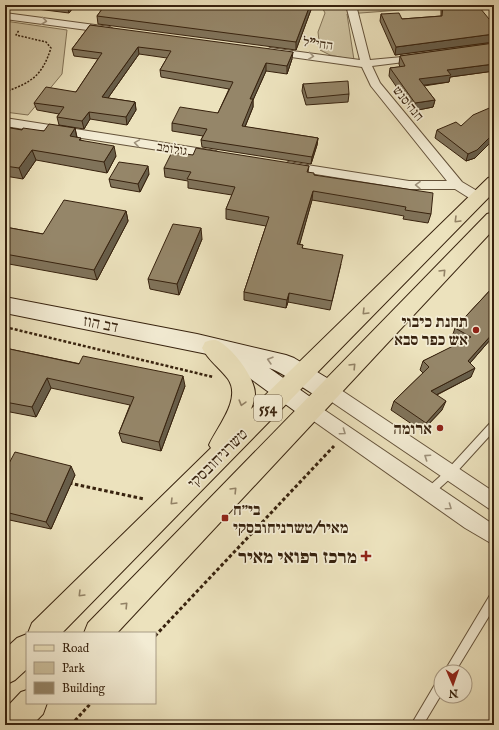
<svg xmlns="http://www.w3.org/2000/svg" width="499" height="730" font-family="'IM FELL English','Frank Ruhl Libre',serif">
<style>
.green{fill:#cdc19f;stroke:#827256}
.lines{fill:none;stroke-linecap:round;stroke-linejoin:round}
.lane-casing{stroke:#64523a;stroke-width:2}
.street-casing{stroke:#64523a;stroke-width:2}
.secondary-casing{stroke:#37220e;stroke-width:2}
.primary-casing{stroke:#37220e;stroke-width:2}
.path-far2{stroke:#37220e;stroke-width:1.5;stroke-dasharray:2 1.5;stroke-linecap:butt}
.path-far1{stroke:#37220e;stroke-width:2.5;stroke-dasharray:3 2;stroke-linecap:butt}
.path{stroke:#37220e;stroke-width:3;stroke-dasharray:3.5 2.5;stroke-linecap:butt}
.lane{fill:#f3ecd4;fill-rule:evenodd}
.street{fill:#f3ecd4;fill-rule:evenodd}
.secondary{fill:#f3ecd4;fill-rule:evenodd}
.primary{fill:#ece2bd;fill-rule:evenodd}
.wall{fill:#80735a;stroke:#37220e}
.shaded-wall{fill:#685e4a;stroke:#37220e}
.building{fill:#958669;stroke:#37220e}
.oneway{stroke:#9e917b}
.oneway2{stroke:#928266}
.poi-dot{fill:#8f2418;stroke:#f3ecd4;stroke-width:1.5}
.labels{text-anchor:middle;stroke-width:3.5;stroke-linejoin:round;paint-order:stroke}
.far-street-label{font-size:13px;fill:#37220e;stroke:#f3ecd4}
.shield{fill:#f3ecd4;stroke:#6f5f49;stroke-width:1}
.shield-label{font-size:15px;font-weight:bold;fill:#37220e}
.poi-label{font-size:16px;font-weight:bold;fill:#37220e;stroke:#f3ecd4;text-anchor:end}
.street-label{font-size:16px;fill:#37220e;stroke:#f3ecd4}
.near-poi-label{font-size:19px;font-weight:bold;fill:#37220e;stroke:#f3ecd4;text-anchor:end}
</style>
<rect width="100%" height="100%" fill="#ece2bd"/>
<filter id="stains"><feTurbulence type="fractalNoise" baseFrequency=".005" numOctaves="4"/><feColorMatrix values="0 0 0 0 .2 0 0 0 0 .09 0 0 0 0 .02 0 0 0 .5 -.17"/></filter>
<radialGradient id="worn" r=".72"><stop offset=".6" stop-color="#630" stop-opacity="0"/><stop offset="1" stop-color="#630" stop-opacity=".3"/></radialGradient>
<g class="green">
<polygon points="321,5 426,5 427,8 347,14 354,60 330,55 320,50 318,32 325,13"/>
<polygon points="5,21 67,30 62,74 28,115 5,112"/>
</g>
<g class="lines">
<defs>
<g id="lane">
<polygon points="494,421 494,431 453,476 432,495 429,496 426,495 424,492 426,489 447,470 491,422"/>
<polygon points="494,594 494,608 455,672 444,672 490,595"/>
<polygon points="441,680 441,695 423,725 411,725 437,681"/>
</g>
<g id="street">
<polygon points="346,5 356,5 370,60 424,55 425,57 424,59 420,60 372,66 380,83 462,182 484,195 486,198 484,201 474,201 455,189 409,189 284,169 282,166 288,162 409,181 447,181 371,86 362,67 270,54 265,51 270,48 360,60"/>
<polygon points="5,13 110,27 115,30 110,33 5,19"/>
<polygon points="5,118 216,151 222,155 216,159 5,126"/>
<polygon points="329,384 335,386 494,492 494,511 488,508 323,396 321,391 323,386"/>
<polygon points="311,403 317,405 494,525 494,545 465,528 305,415 303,410 305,405"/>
</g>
<path id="secondary" d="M5,297L197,334L286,355L294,358L337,384L340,391L337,398C334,399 331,400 328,400C313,398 288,374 269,368L319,403L323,410L319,417L311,420L303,417L236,368L225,363L222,357L5,313Z"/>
<g id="primary">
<path d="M494,176V192L62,633H28L32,623L211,448L209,445C217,427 242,399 228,379C220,368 208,360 202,348L205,342C211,340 215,339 220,342C234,350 255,378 255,394C255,399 253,404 251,409L488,178Z"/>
<polygon points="494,212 494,229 117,633 84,633 88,623 487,214"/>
<polygon points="27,634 27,669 15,680 5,685 5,649 17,638"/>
<polygon points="27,690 27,703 47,703 43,714 32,725 5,725 5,709 21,692"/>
</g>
</defs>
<use href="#lane" class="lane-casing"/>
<use href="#street" class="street-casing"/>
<use href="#secondary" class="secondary-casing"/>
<use href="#primary" class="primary-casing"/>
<path class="path-far2" d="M5,92C32,82 42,76 51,48L46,42L16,35L19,30"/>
<polyline class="path-far1" points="5,327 213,377"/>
<g class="path">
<polyline points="69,483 144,499"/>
<polyline points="155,636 334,446"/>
<polyline points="71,725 91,703"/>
</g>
<use href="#lane" class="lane"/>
<use href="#street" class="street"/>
<use href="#secondary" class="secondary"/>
<use href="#primary" class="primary"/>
</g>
<g class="wall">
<polygon points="5,5 75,5 69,13"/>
<polygon points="105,5 312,5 312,7 296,50 98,24 97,16"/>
<polygon points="441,5 471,5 494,25 494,42 395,55 380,21 381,14 402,19 441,16"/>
<polygon points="90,25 292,59 287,74 266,71 253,100 253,107 245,127 318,138 317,145 311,164 202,147 201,140 203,136 172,131 172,123 218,113 229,89 161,77 160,70 167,58 139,54 108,98 135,102 136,110 127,125 90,119 84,129 59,125 57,117 59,114 37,110 34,103 76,92 98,59 74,56 72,49"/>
<polygon points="494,43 494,71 450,77 449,82 424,86 435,100 433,107 413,111 389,76 390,68 400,67 399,64 400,56"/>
<polygon points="303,84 349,94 348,102 306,105 302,91"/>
<polygon points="494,106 494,139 475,158 466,161 435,138 437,130 461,126"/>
<polygon points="5,127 22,130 44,131 75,128 77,137 81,140 116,156 107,173 36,160 23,179 5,176"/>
<polygon points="193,155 309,166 308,172 314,175 431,214 428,223 403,219 404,216 371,210 312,200 299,245 303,245 302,248 341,264 330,310 288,302 286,308 244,300 244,292 266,226 226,219 226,209 232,195 188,188 188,181 165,177 164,168"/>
<polygon points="149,174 140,192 111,187 109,179"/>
<polygon points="126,211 128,221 97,280 9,264 5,271 5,227 43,234"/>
<polygon points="202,239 179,295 150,289 148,279"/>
<polygon points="494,286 494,342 490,340 470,363 471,377 437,395 442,410 422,431 391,410 394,401 423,373 420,370 423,361 461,343 452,337 455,328"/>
<polygon points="5,348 185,386 161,451 122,442 119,433 130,405 51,388 36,417 5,411"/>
<polygon points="5,471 75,475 51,529 5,519"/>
</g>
<g class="shaded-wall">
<polygon points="67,5 75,5 69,13"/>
<polygon points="310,5 312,5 312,7 296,50 296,42"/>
<polygon points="494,34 494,42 395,55 396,47"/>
<polygon points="138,47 139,54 103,105 102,97"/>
<polygon points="293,52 292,59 287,74 287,66"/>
<polygon points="266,63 266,71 253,100 253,107 242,134 242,126 250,99"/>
<polygon points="494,64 494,71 450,77 449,82 417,86 419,79 447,70"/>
<polygon points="435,100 433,107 413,111 415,103"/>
<polygon points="135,102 136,110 127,125 126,117"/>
<polygon points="89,112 90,119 84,129 82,121"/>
<polygon points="75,128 77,139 70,136"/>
<polygon points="494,133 494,139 475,158 466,161 468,154"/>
<polygon points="318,138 317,145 311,164 312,157"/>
<polygon points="114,146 116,156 107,173 104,162"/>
<polygon points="32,150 36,160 23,179 19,168"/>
<polygon points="148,166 149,174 140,192 138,184"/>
<polygon points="313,191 312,200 297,254 297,244"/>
<polygon points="126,211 128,221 97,280 94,270"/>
<polygon points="201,228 202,239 179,295 177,284"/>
<polygon points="5,254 9,264 5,271"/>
<polygon points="289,293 288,302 286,308 287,300"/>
<polygon points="494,332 490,340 464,370 468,361"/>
<polygon points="475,368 471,377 428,399 431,391"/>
<polygon points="183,376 185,386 161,451 159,442"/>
<polygon points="47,378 51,388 36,417 32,407"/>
<polygon points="446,401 442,410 422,431 426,423"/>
<polygon points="71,466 75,475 51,529 46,522"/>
</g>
<g class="building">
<polygon points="105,5 310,5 296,42 97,16"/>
<polygon points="443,5 471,5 480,8 494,25 494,34 396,47 381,14 399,13 402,19 442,16"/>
<polygon points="90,25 293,52 287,66 266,63 250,99 253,99 242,126 318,138 312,157 201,140 207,129 172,123 180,107 218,113 233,82 160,70 171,51 138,47 102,97 135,102 126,117 89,112 82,121 57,117 64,107 34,103 46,87 76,92 102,53 72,49"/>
<polygon points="494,43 494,64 447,70 451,75 419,79 435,100 415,103 390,68 405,66 400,56"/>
<polygon points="348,81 349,94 307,98 303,84"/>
<polygon points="494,106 494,133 477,150 468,154 437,130 456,122 461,126 473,115"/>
<polygon points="49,124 75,128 70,136 81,138 79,140 114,146 104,162 32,150 19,168 5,166 5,127 22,130 23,128 44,131"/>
<polygon points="196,148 309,166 307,172 314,173 314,175 433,193 431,214 405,210 406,207 372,201 313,191 297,244 303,245 302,248 343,255 332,301 289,293 287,300 244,292 269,217 226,209 235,187 187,179 191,172 164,168 172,152 193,155"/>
<polygon points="119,162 148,166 138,184 109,179"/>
<polygon points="64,200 126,211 94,270 5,254 5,227 43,234"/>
<polygon points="173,224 201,228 177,284 148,279"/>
<polygon points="494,286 494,332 468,361 475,368 431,391 446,401 426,423 394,401 429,367 423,361 471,337 455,328"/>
<polygon points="5,348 79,364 83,356 183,376 159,442 119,433 134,397 47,378 32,407 5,402"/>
<polygon points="15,452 71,466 46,522 5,512 5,471"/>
</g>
<defs><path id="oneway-chevron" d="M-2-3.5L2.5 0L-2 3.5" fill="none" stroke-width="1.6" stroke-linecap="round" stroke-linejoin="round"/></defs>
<g class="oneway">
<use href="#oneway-chevron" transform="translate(44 21) rotate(7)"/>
<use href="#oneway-chevron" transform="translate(311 56) rotate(8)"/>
<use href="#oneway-chevron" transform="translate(137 143) rotate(-171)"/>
<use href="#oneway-chevron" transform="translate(418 185) rotate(-179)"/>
<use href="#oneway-chevron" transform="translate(270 360) rotate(-164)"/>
<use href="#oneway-chevron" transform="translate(343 432) rotate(35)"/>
<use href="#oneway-chevron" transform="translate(427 457) rotate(-146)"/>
<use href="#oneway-chevron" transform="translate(449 507) rotate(35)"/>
</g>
<g class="oneway2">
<use href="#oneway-chevron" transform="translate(457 220) rotate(135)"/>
<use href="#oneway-chevron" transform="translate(443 272) rotate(-46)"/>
<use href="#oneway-chevron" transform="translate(365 312) rotate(135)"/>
<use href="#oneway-chevron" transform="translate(353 366) rotate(-46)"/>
<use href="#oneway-chevron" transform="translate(242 403) rotate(106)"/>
<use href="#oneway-chevron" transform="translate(234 490) rotate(-46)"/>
<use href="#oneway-chevron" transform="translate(173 502) rotate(135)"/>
<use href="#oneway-chevron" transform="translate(81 594) rotate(135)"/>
<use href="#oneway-chevron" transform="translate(125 605) rotate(-46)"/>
</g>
<g class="poi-dot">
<circle cx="476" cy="330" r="4"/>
<circle cx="440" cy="428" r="4"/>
<rect x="221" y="514" width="8" height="8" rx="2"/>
<path d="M364 550h4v4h4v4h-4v4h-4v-4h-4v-4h4z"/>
</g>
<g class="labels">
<g class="far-street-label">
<text transform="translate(318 43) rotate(8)" y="5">החי"ל</text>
<text transform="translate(409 103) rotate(51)" y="5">חנה סנש</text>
<text transform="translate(172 148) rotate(9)" y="5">גולומב</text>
</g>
<rect class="shield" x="254" y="395" width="28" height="26" rx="3"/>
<g class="shield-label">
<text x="268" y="413">554</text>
</g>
<g class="poi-label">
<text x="468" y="327">תחנת כיבוי<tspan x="468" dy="18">אש כפר סבא</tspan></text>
<text x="432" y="434">ארומה</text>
<text x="233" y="515" text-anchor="start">בי״ח<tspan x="233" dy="18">מאיר/טשרניחובסקי</tspan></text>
</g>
<g class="street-label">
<text transform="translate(101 323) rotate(11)" y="6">דב הוז</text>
<text transform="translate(217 458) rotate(-45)" y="6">טשרניחובסקי</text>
</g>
<g class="near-poi-label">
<text x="357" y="563">מרכז רפואי מאיר</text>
</g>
</g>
<rect width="499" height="730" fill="none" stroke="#ece2bd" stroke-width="20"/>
<rect x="6" y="6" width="487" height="718" fill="none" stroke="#37220e" stroke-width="2"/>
<rect x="10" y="10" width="479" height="710" fill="none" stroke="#37220e"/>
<rect x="26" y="632" width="130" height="72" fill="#f3ecd4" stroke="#a89b85"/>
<rect x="34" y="645" width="20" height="6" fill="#ece2bd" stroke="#a89b85"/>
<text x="62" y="652" font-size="12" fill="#37220e">Road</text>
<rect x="34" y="662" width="20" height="12" fill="#cdc19f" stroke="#a89b85"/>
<text x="62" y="672" font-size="12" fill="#37220e">Park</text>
<rect x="34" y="682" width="20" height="12" fill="#958669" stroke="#a89b85"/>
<text x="62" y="692" font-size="12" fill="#37220e">Building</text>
<g transform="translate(453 684) rotate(178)"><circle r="19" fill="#f3ecd4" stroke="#a89b85"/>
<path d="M0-3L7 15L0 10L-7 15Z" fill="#8f2418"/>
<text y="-6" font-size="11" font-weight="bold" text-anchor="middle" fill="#37220e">N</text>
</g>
<rect width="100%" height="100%" filter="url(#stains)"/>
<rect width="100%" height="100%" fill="url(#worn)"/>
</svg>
